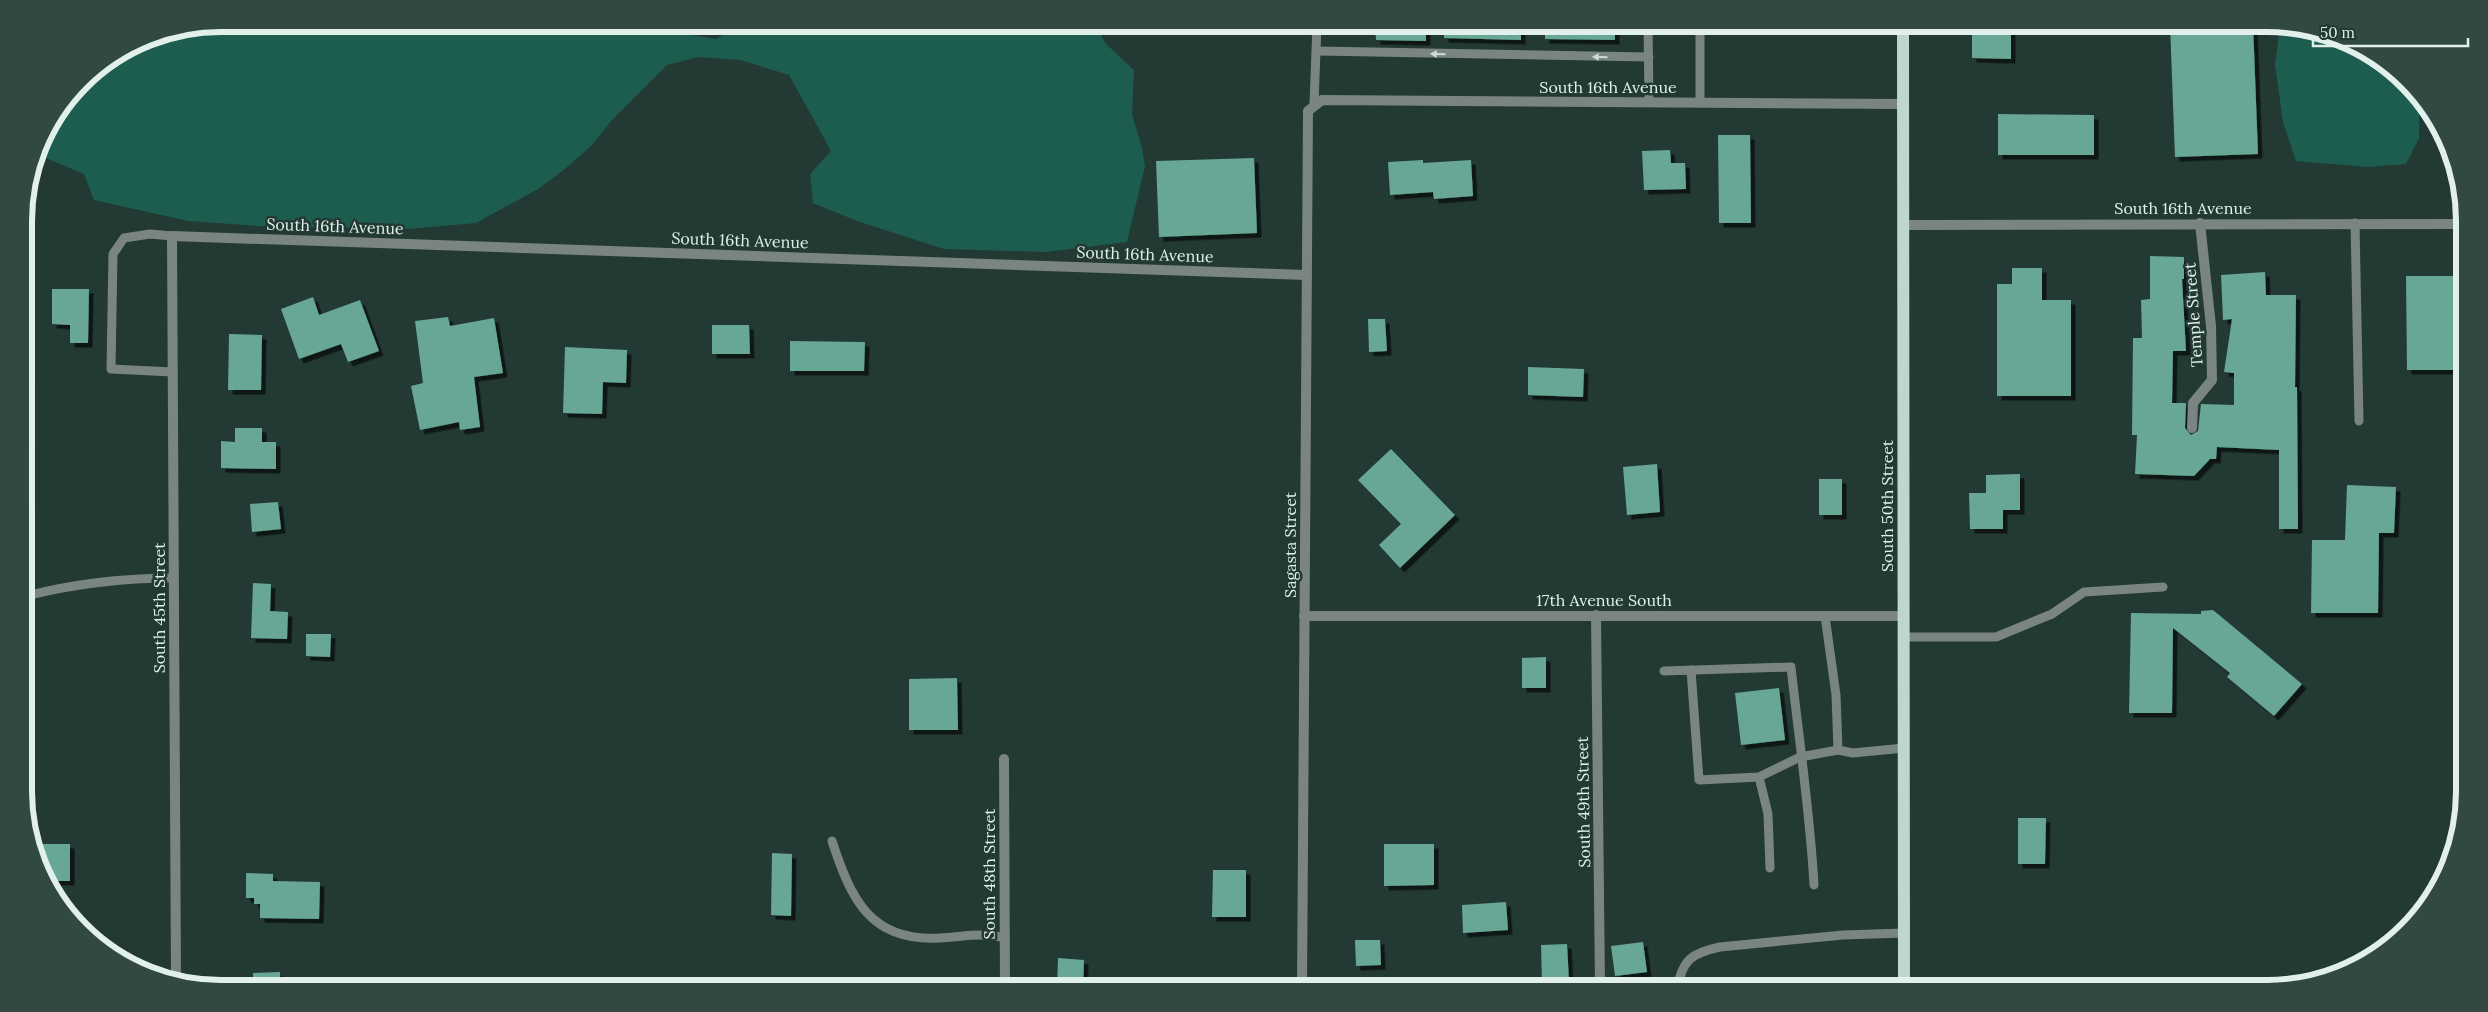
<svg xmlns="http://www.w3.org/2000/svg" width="2488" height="1012" font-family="Lora,serif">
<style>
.green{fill:#1c5d4f}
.building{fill:#67a695;filter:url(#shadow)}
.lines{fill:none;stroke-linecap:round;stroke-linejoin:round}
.service{stroke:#7a8582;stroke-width:9}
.minor{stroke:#7a8582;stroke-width:10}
.primary{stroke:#bfd6cf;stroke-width:12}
.oneway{fill:#cddbd7}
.labels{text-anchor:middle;stroke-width:5;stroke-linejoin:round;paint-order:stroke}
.street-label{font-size:16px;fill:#e2f0ec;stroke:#233933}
.rim{fill:none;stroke:#e2f0ec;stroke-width:6}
</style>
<defs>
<filter id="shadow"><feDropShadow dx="4.5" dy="4.5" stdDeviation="0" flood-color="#0009"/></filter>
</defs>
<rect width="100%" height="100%" fill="#233933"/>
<g class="green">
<polygon points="222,24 647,24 667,31 716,39 740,24 1095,24 1106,44 1134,70 1132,114 1142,148 1145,166 1127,242 1046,252 944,249 857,221 813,203 810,174 831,151 789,75 740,60 698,57 667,65 612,120 591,146 565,169 538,189 476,223 408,229 259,226 188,221 94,200 84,174 39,155 44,134 91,73 146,39"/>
<polygon points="2280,26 2330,34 2376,57 2419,97 2419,138 2406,164 2367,167 2296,161 2283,122 2275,65"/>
</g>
<g class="building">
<polygon points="1375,24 1426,24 1426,41 1376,40"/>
<polygon points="1444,24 1521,24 1521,40 1444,38"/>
<polygon points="1545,24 1615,24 1615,40 1545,39"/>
<polygon points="1972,24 2011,24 2011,59 1972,58"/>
<polygon points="2170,24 2253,24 2258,154 2175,157"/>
<polygon points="1998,114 2094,115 2094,155 1998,155"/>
<polygon points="1718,135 1750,135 1751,223 1719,223"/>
<polygon points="1670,150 1671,163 1685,163 1686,189 1644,190 1642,151"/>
<polygon points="1254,158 1257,233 1159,237 1156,161"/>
<polygon points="1423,160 1423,163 1471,160 1473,196 1434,199 1433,192 1390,195 1388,162"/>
<polygon points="2150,256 2184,257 2184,279 2182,279 2186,351 2173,351 2172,403 2186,403 2185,428 2191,435 2198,431 2201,404 2234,405 2234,373 2224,372 2232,319 2223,320 2221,275 2265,272 2266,295 2296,295 2295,387 2297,387 2298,529 2279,529 2279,450 2217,447 2216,459 2210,459 2194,476 2135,474 2137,435 2132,435 2133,338 2142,338 2141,300 2150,299"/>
<polygon points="2012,268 2042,268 2042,300 2071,300 2071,396 1997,396 1997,284 2012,284"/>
<polygon points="2406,276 2463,276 2463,370 2407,370"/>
<polygon points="52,289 89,289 88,343 70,343 70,325 52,324"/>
<polygon points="313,297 319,315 360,300 379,351 348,362 341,344 299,359 281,309"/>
<polygon points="448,317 450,326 494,318 503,373 474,377 480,427 460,430 459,422 420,430 411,386 423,383 415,321"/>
<polygon points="1368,319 1385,319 1387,351 1369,352"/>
<polygon points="712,325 749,325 750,354 712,354"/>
<polygon points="229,334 262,335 261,390 228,390"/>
<polygon points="790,341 865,342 864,371 790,371"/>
<polygon points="565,347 627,350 626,383 603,382 602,414 563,413"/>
<polygon points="1528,367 1584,369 1583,397 1528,395"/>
<polygon points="235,428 262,428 262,442 276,442 276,469 221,468 221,441 235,442"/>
<polygon points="1391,449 1455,515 1400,568 1379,545 1401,524 1358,480"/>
<polygon points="1657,464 1660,512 1627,515 1623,467"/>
<polygon points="2020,474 2020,510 2003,510 2003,529 1970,529 1969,493 1986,493 1986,475"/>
<rect x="1819" y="479" width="23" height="36"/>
<polygon points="2347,485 2396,487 2394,533 2379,533 2378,613 2311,613 2312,540 2345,540"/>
<polygon points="278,502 281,529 252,532 250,504"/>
<polygon points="253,583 271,584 270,611 288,612 287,639 251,638"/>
<polygon points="2213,610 2302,684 2274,716 2227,677 2230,673 2173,628 2172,713 2129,713 2131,613 2201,614 2201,611"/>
<polygon points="306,634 331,634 330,657 306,656"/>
<polygon points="1546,657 1546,688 1522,688 1522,658"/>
<polygon points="957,678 958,730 909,730 909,679"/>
<polygon points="1779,688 1785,740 1741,745 1735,693"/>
<polygon points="2018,818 2046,818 2045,864 2018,864"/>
<polygon points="33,844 70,844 70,881 46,881"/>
<polygon points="1384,844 1434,844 1434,885 1384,886"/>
<polygon points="772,853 792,854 791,916 771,915"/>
<polygon points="1213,870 1246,870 1246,917 1212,917"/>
<polygon points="246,873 273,874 273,881 320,882 319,919 260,918 260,904 254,904 254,898 246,898"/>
<polygon points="1506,902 1508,930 1463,933 1462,905"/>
<polygon points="1355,940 1380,940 1381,965 1356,966"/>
<polygon points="1643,942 1647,972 1615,976 1611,946"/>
<polygon points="1567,944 1569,982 1542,983 1541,945"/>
<polygon points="1058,958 1084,960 1083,988 1057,988"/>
<polygon points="280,972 280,988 253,988 253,973"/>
</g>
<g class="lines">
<g class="service">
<polyline points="1648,24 1649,102"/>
<polyline points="1317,51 1649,57"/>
<polyline points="1700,102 1700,24"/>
<polyline points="1314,104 1317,24"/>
<polyline points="2355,223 2359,421"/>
<polyline points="172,236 150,234 124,238 113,254 111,369 173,372"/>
<path d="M26,596C77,583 122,578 174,578"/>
<polyline points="1825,616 1836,695 1838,750 1853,753 1904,748"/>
<polyline points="1904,637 1996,637 2052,614 2084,592 2163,587"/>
<polyline points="1691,670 1699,780 1759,777 1800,757 1838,750"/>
<path d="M1664,671L1791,667C1799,740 1810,812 1814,885"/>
<polyline points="1759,777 1768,814 1770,868"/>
<path d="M832,841C851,899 870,942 940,938C963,937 982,932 1005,938"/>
<path d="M1677,988C1683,959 1692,953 1720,947L1843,935L1904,933"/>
</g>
<g class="minor">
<polyline points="1903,225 2463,224"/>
<polyline points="2192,428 2193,403 2212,380 2211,326 2200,223"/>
<polyline points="1596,615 1600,988"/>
<polyline points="1304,616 1904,616"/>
<polyline points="1004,759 1005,988"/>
<polyline points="176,981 172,236 1307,275"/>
<polyline points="1302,988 1308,111 1322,100 1903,104"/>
</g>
<polyline class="primary" points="1903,24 1904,988"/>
</g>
<defs><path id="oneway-solid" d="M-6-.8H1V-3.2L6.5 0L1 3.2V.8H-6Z" transform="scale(1.25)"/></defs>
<g class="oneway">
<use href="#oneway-solid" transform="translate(1438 54) rotate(-179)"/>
<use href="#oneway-solid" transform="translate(1600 57) rotate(-179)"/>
</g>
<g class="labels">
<g class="street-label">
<text x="1608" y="93">South 16th Avenue</text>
<text x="2183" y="214">South 16th Avenue</text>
<text transform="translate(335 226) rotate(2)" y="6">South 16th Avenue</text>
<text transform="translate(740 240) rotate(2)" y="6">South 16th Avenue</text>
<text transform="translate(1145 254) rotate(2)" y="6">South 16th Avenue</text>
<text transform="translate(2193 315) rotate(-94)" y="6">Temple Street</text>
<text transform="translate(1887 506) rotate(-90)" y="6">South 50th Street</text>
<text transform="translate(1290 545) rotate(-90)" y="6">Sagasta Street</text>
<text x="1604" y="606">17th Avenue South</text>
<text transform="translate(159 608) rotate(-90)" y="6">South 45th Street</text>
<text transform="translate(1583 802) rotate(-91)" y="6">South 49th Street</text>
<text transform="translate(989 874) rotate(-90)" y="6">South 48th Street</text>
</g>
</g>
<path d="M0 0H2488V1012H0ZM221 32H2267A189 189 0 0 1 2456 221V791A189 189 0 0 1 2267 980H221A189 189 0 0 1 32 791V221A189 189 0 0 1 221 32Z" fill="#324842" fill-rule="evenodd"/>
<path class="rim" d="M221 32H2267A189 189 0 0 1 2456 221V791A189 189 0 0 1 2267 980H221A189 189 0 0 1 32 791V221A189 189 0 0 1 221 32Z"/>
<path d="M2313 38v8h155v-8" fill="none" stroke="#e2f0ec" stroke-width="2.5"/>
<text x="2320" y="38" font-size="15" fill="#e2f0ec" stroke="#233933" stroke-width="4" paint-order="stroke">50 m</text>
</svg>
